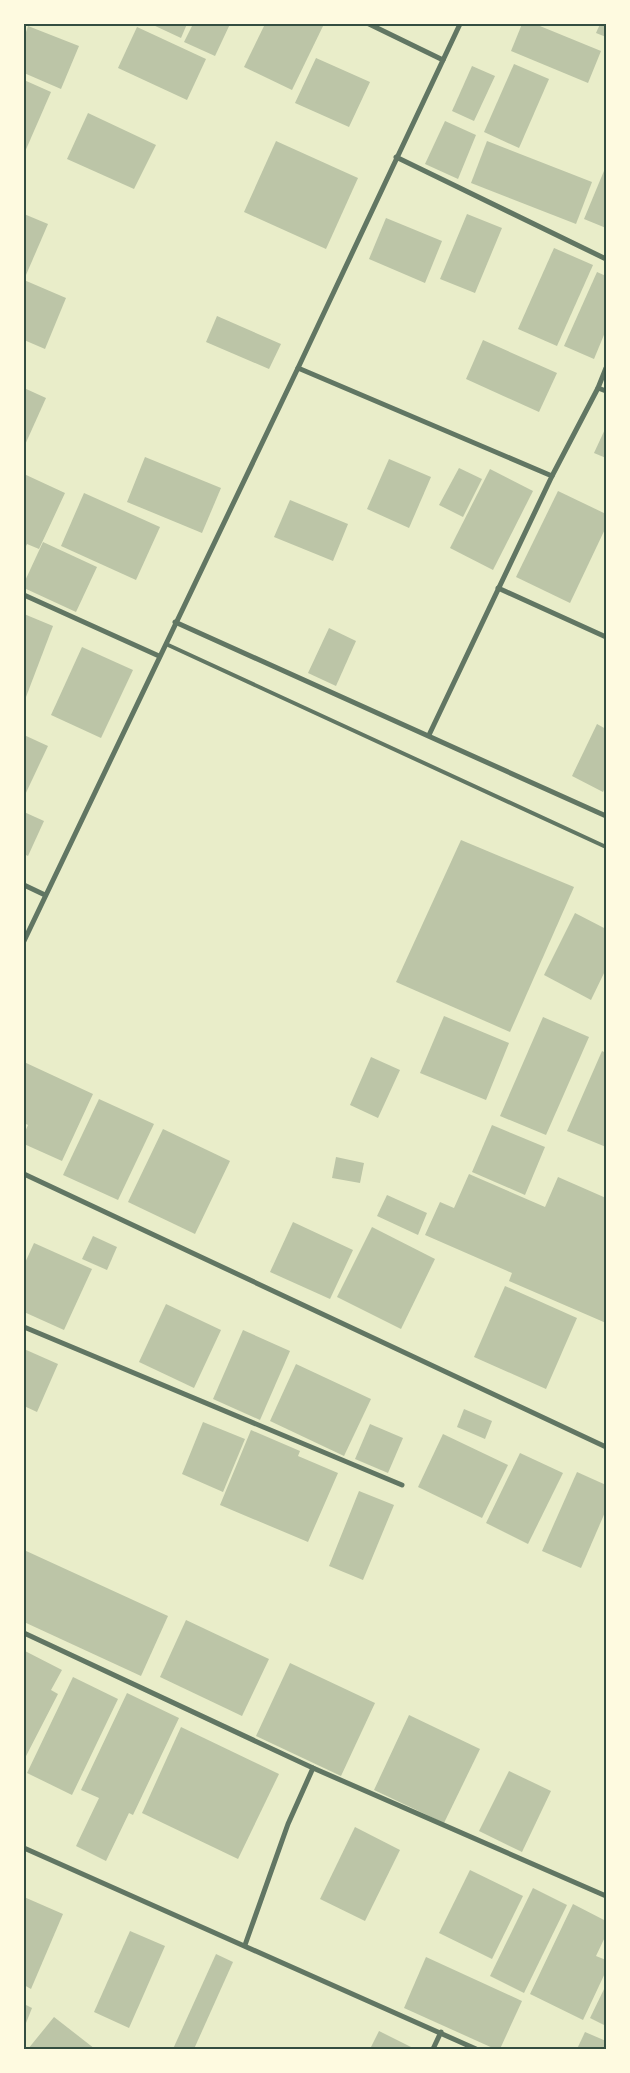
<svg xmlns="http://www.w3.org/2000/svg" width="630" height="2073" font-family="'Roboto Serif',serif">
<style>
.building{fill:#bcc5a7}
.lines{fill:none;stroke-linecap:round;stroke-linejoin:round}
.service{stroke:#617663;stroke-width:4}
.minor{stroke:#617663;stroke-width:5}
.neatline{fill:none;stroke:#344e41;stroke-width:2}
</style>
<rect width="100%" height="100%" fill="#e9edc9"/>
<g class="building">
<polygon points="151,24 187,24 181,38"/>
<polygon points="193,24 230,24 215,56 184,42"/>
<polygon points="265,24 324,24 292,90 244,67"/>
<polygon points="522,24 535,24 601,51 588,83 511,51"/>
<polygon points="600,24 606,24 606,37 596,33"/>
<polygon points="28,26 79,46 61,89 24,73 24,38"/>
<polygon points="137,27 206,59 187,100 118,68"/>
<polygon points="316,58 370,82 349,127 295,103"/>
<polygon points="514,64 549,79 519,148 484,132"/>
<polygon points="472,66 495,76 474,121 452,111"/>
<polygon points="24,80 51,92 24,154"/>
<polygon points="88,113 156,145 134,189 67,159"/>
<polygon points="445,121 476,135 458,179 425,164"/>
<polygon points="276,141 358,178 326,249 244,212"/>
<polygon points="487,141 592,182 576,224 471,183"/>
<polygon points="606,166 606,228 584,219"/>
<polygon points="24,214 48,224 26,275 24,274"/>
<polygon points="467,214 502,228 475,293 440,279"/>
<polygon points="386,218 442,241 425,283 369,259"/>
<polygon points="554,248 593,265 557,346 518,329"/>
<polygon points="597,272 606,276 606,330 594,359 564,346"/>
<polygon points="24,280 66,298 45,349 24,340"/>
<polygon points="217,316 281,344 269,369 206,342"/>
<polygon points="483,340 557,373 539,412 466,379"/>
<polygon points="24,388 46,398 24,447"/>
<polygon points="606,427 606,458 594,453"/>
<polygon points="145,457 221,488 202,533 127,502"/>
<polygon points="389,459 431,477 409,528 367,509"/>
<polygon points="459,468 482,479 463,517 439,505"/>
<polygon points="490,469 533,491 493,570 450,548"/>
<polygon points="24,474 65,493 39,549 27,544 24,550"/>
<polygon points="558,491 606,514 606,527 570,603 516,577"/>
<polygon points="84,493 160,527 136,580 61,546"/>
<polygon points="290,500 348,524 333,561 274,537"/>
<polygon points="43,542 97,567 76,612 24,588 24,583"/>
<polygon points="24,614 53,626 26,697 24,696"/>
<polygon points="329,628 356,641 336,686 308,673"/>
<polygon points="82,647 133,670 101,738 51,715"/>
<polygon points="597,724 606,729 606,786 603,792 572,776"/>
<polygon points="24,735 48,746 24,797"/>
<polygon points="24,812 44,821 28,856 24,854"/>
<polygon points="461,840 574,887 510,1032 396,982"/>
<polygon points="575,913 606,929 606,969 591,1000 544,975"/>
<polygon points="444,1016 509,1043 486,1100 420,1073"/>
<polygon points="543,1017 589,1037 546,1135 500,1116"/>
<polygon points="602,1051 606,1053 606,1147 567,1131"/>
<polygon points="371,1057 400,1070 378,1118 350,1105"/>
<polygon points="24,1062 93,1094 62,1161 24,1144 24,1134 28,1125 24,1123"/>
<polygon points="99,1099 154,1124 118,1200 63,1175"/>
<polygon points="492,1125 545,1147 525,1195 472,1172"/>
<polygon points="163,1129 230,1161 195,1234 128,1202"/>
<polygon points="336,1157 364,1163 360,1183 332,1178"/>
<polygon points="469,1174 545,1207 558,1177 606,1198 606,1323 509,1281 512,1273 425,1235 440,1202 454,1208"/>
<polygon points="387,1195 427,1213 418,1235 377,1216"/>
<polygon points="293,1222 353,1250 330,1299 270,1272"/>
<polygon points="372,1227 435,1259 401,1329 337,1297"/>
<polygon points="93,1236 117,1247 107,1270 82,1259"/>
<polygon points="34,1243 92,1269 64,1330 24,1312 24,1265"/>
<polygon points="505,1286 577,1318 546,1389 474,1357"/>
<polygon points="166,1304 221,1330 194,1388 139,1362"/>
<polygon points="243,1330 290,1351 260,1420 213,1399"/>
<polygon points="24,1349 58,1364 37,1412 24,1406"/>
<polygon points="296,1364 371,1399 344,1456 270,1421"/>
<polygon points="464,1409 492,1421 485,1439 457,1427"/>
<polygon points="203,1422 245,1439 223,1492 182,1474"/>
<polygon points="370,1424 403,1438 388,1473 355,1459"/>
<polygon points="251,1430 300,1451 298,1456 338,1473 308,1542 220,1505"/>
<polygon points="443,1434 508,1465 482,1518 418,1487"/>
<polygon points="520,1453 563,1473 528,1544 486,1523"/>
<polygon points="577,1472 606,1485 606,1510 581,1568 542,1551"/>
<polygon points="359,1491 394,1505 363,1580 329,1566"/>
<polygon points="24,1550 168,1616 141,1676 24,1622"/>
<polygon points="186,1620 269,1659 242,1716 160,1677"/>
<polygon points="25,1651 62,1670 51,1690 58,1694 24,1760"/>
<polygon points="290,1663 375,1703 341,1776 256,1736"/>
<polygon points="73,1677 118,1699 72,1795 27,1773"/>
<polygon points="127,1693 179,1718 133,1815 129,1813 106,1861 76,1846 99,1798 81,1790"/>
<polygon points="409,1715 480,1749 444,1823 374,1790"/>
<polygon points="181,1727 279,1774 238,1859 142,1813"/>
<polygon points="509,1771 551,1791 522,1852 479,1831"/>
<polygon points="355,1827 400,1850 365,1921 320,1899"/>
<polygon points="470,1870 523,1896 492,1959 439,1933"/>
<polygon points="533,1888 567,1905 524,1993 490,1976"/>
<polygon points="24,1897 63,1914 31,1989 24,1985"/>
<polygon points="573,1904 606,1921 606,1935 596,1956 606,1960 606,1971 583,2020 530,1994"/>
<polygon points="130,1931 165,1946 129,2028 94,2012"/>
<polygon points="216,1954 233,1962 194,2049 173,2049"/>
<polygon points="426,1957 522,2001 500,2049 495,2049 404,2008"/>
<polygon points="606,1985 606,2026 590,2018"/>
<polygon points="24,2004 32,2008 24,2028"/>
<polygon points="54,2017 95,2049 28,2049"/>
<polygon points="379,2031 415,2049 370,2049"/>
<polygon points="585,2032 606,2041 606,2049 577,2049"/>
</g>
<g class="lines">
<polyline class="service" points="166,644 606,847"/>
<g class="minor">
<polyline points="369,24 443,60"/>
<polyline points="396,157 606,259"/>
<polyline points="298,368 552,476 429,735"/>
<polyline points="598,388 606,391"/>
<polyline points="552,476 598,388 606,368"/>
<polyline points="498,588 606,637"/>
<polyline points="24,595 159,656"/>
<polyline points="175,622 606,816"/>
<polyline points="24,885 45,895"/>
<polyline points="24,941 298,368 460,24"/>
<polyline points="24,1174 606,1447"/>
<polyline points="24,1327 402,1485"/>
<polyline points="24,1633 313,1768 606,1896"/>
<polyline points="24,1848 476,2049"/>
<polyline points="245,1945 288,1824 313,1768"/>
<polyline points="433,2049 441,2032"/>
</g>
</g>
<rect width="630" height="2073" fill="none" stroke="#fefae0" stroke-width="50"/>
<rect x="25" y="25" width="580" height="2023" class="neatline"/>
</svg>
